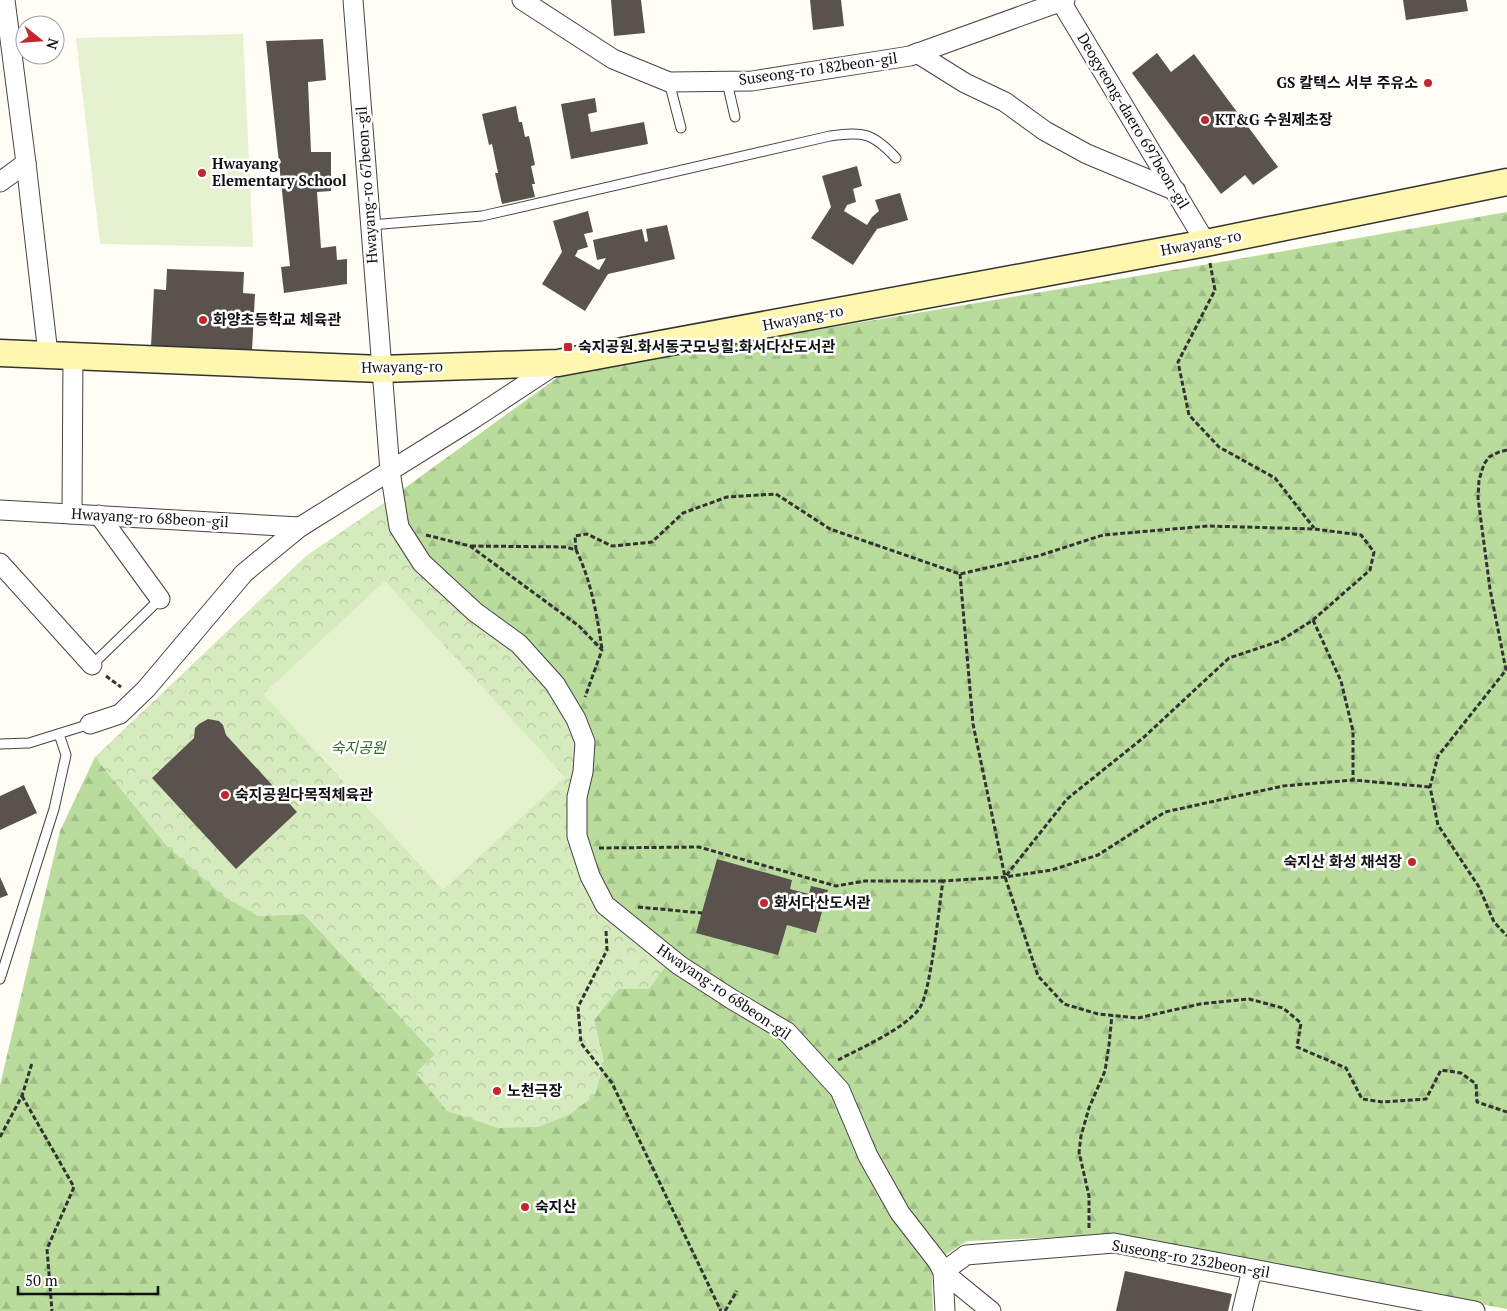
<svg xmlns="http://www.w3.org/2000/svg" width="1507" height="1311" font-family="'PT Serif','Noto Sans KR',serif">
<style>
.forest{fill:url(#forest-firs)}
.park{fill:url(#park-crowns)}
.pitch{fill:#e6f2cf}
.building{fill:#5a524d}
.lines{fill:none;stroke-linecap:round;stroke-linejoin:round}
.lane-casing{stroke:#444;stroke-width:11}
.street-casing{stroke:#444;stroke-width:21}
.secondary-casing{stroke:#333;stroke-width:29}
.path{stroke:#333;stroke-width:3;stroke-dasharray:5 2.5;stroke-linecap:butt}
.lane{stroke:#fff;stroke-width:9}
.street{stroke:#fff;stroke-width:19}
.secondary{stroke:#fff6b0;stroke-width:26}
.poi-dot{fill:#c4262e;stroke:#fff;stroke-width:2}
.labels{text-anchor:middle;stroke-width:5;stroke-linejoin:round;paint-order:stroke}
.street-label{font-size:15px;fill:#111;stroke:#fff}
.poi-label{font-size:15px;font-weight:bold;fill:#111;stroke:#fff;text-anchor:start}
.park-label{font-size:15px;font-style:italic;fill:#2f6b1f;stroke:#fff}
</style>
<defs>
<pattern id="forest-firs" width="22" height="20" patternUnits="userSpaceOnUse" patternTransform="scale(1.25)"><rect width="22" height="20" fill="#b9dc9c"/><path d="M5 1l3.5 6h-7zM16 11l3.5 6h-7z" fill="#9ebc85"/></pattern>
<pattern id="park-crowns" width="20" height="18" patternUnits="userSpaceOnUse" patternTransform="scale(1.25)"><rect width="20" height="18" fill="#d5ebbd"/><path d="M2 6a3 3 0 1 1 6 0M12 15a3 3 0 1 1 6 0" fill="none" stroke="#b6c8a1"/></pattern>
</defs>
<rect width="100%" height="100%" fill="#fffdf5"/>
<polygon class="forest" points="1507,212 1507,1309 1113,1235 967,1241 945,1255 932,1276 933,1311 0,1311 0,1085 60,831 95,757 168,847 258,916 304,914 435,1054 604,1063 594,1020 618,989 649,989 603,908 420,566 391,498 565,372 1215,263"/>
<polygon class="park" points="391,498 396,528 516,648 551,686 581,743 586,876 669,962 649,989 618,989 594,1020 604,1063 595,1095 569,1115 538,1127 498,1128 447,1111 416,1073 435,1054 304,914 258,916 223,896 168,847 95,757 306,556"/>
<g class="pitch">
<polygon points="243,34 253,247 100,244 76,38"/>
<polygon points="385,581 565,777 443,890 263,694"/>
</g>
<g class="building">
<polygon points="611,0 641,0 645,33 614,36"/>
<polygon points="810,0 841,0 844,26 813,30"/>
<polygon points="1403,0 1466,0 1468,11 1406,20"/>
<polygon points="323,39 326,80 308,82 311,152 331,152 331,191 317,192 321,248 336,246 337,260 347,259 347,284 284,293 281,267 290,266 266,41"/>
<polygon points="1157,53 1171,72 1194,54 1278,167 1253,185 1245,175 1221,194 1132,73"/>
<polygon points="595,98 597,112 588,114 591,132 644,122 648,144 571,159 561,104"/>
<polygon points="516,106 519,122 522,122 525,137 529,136 535,165 531,166 535,184 532,184 535,197 502,204 495,173 498,173 492,144 489,145 482,114"/>
<polygon points="857,166 862,186 853,189 856,202 847,205 844,211 867,225 872,217 879,211 875,200 900,193 908,220 877,229 853,265 811,238 831,207 822,176"/>
<polygon points="588,211 593,232 584,234 588,247 578,250 575,256 599,270 606,258 597,260 593,240 642,229 645,242 648,241 646,229 667,225 675,259 608,274 585,311 542,284 562,252 553,221"/>
<polygon points="167,269 244,272 243,293 255,294 252,351 151,346 154,289 166,290"/>
<polygon points="208,719 219,721 223,725 226,735 297,812 236,869 152,778 194,738 195,728 199,724"/>
<polygon points="24,785 37,813 0,830 0,796"/>
<polygon points="717,859 792,880 790,889 809,894 811,886 828,890 816,933 787,925 778,955 696,933"/>
<polygon points="0,877 8,895 0,898"/>
<polygon points="1125,1271 1232,1294 1228,1311 1116,1311"/>
</g>
<g class="lines">
<defs>
<g id="lane">
<polyline points="669,82 681,128"/>
<polyline points="727,82 735,117"/>
<path d="M370,225L482,216L830,136C864,132 872,132 896,158"/>
<polyline points="92,665 160,599"/>
<polyline points="0,744 29,743 90,724"/>
<polyline points="0,979 54,809 66,755 59,734"/>
</g>
<g id="street">
<polyline points="5,0 26,163 48,354"/>
<polyline points="353,0 390,471 399,527 422,563 475,612 519,644 555,684 576,719 585,742 583,772 577,797 577,836 590,876 605,905 679,965 733,1000 787,1032 840,1090 868,1156 900,1213 938,1262 943,1272 945,1311"/>
<polyline points="522,0 613,59 669,82 752,81 910,56 1065,0"/>
<polyline points="1060,0 1206,243"/>
<polyline points="917,53 965,83 1005,102 1045,131 1087,154 1176,191"/>
<polyline points="0,182 26,163"/>
<polyline points="0,510 300,527"/>
<polyline points="72,514 73,355"/>
<polyline points="99,515 160,599"/>
<polyline points="0,563 92,665"/>
<polyline points="90,724 120,714 146,689 244,573 300,527 473,419 558,363"/>
<polyline points="943,1272 966,1255 1114,1243 1475,1311"/>
<polyline points="943,1272 991,1311"/>
<polyline points="1242,1311 1252,1270"/>
</g>
<polyline id="secondary" points="0,353 381,369 558,363 1206,243 1507,182"/>
</defs>
<use href="#lane" class="lane-casing"/>
<use href="#street" class="street-casing"/>
<use href="#secondary" class="secondary-casing"/>
<g class="path">
<polyline points="1210,263 1215,290 1178,362 1189,415 1219,447 1275,478 1314,528"/>
<polyline points="1507,450 1499,452 1489,457 1484,464 1479,480 1478,498 1490,589 1506,670 1438,756 1430,787 1438,825 1479,887 1494,922 1507,936"/>
<polyline points="426,535 470,546 579,626 602,650 585,697"/>
<path d="M471,546L566,547L576,550C591,580 597,615 602,649"/>
<polyline points="576,550 575,536 587,534 612,546 652,542 683,513 727,497 776,494 830,529 960,574 1038,556 1103,535 1208,526 1314,529 1361,535 1374,552 1370,570 1313,620 1280,641 1229,658 1143,738 1067,799 1005,877"/>
<polyline points="960,574 973,724 1005,877 1038,976 1064,1004 1098,1014 1138,1018 1200,1004 1249,999 1283,1008 1301,1023 1297,1047 1346,1068 1362,1099 1383,1102 1426,1099 1441,1070 1461,1073 1476,1084 1477,1102 1507,1112"/>
<polyline points="1313,620 1341,681 1353,731 1353,780"/>
<polyline points="106,676 121,687"/>
<polyline points="599,848 699,847 836,886 865,881 943,881"/>
<polyline points="638,907 702,913"/>
<polyline points="606,931 607,950 578,1007 581,1043 612,1083 721,1311"/>
<path d="M838,1060C861,1048 904,1029 919,1009C931,994 939,905 943,881L1005,877L1052,870L1098,855L1165,812L1283,786L1353,780L1430,787"/>
<polyline points="22,1096 74,1187 47,1249 52,1311"/>
<polyline points="0,1137 22,1096 32,1063"/>
<polyline points="1089,1228 1089,1196 1079,1152 1081,1136 1089,1108 1105,1071 1109,1045 1112,1015"/>
<polyline points="725,1311 737,1291"/>
</g>
<use href="#lane" class="lane"/>
<use href="#street" class="street"/>
<use href="#secondary" class="secondary"/>
</g>
<g class="poi-dot">
<circle cx="1428" cy="83" r="5"/>
<circle cx="1205" cy="120" r="5"/>
<circle cx="202" cy="173" r="5"/>
<circle cx="203" cy="320" r="5"/>
<rect x="563" y="342" width="10" height="10" rx="2.5"/>
<circle cx="225" cy="795" r="5"/>
<circle cx="1412" cy="862" r="5"/>
<circle cx="764" cy="903" r="5"/>
<circle cx="497" cy="1091" r="5"/>
<circle cx="525" cy="1207" r="5"/>
</g>
<g class="labels">
<g class="street-label">
<text transform="translate(818 69) rotate(-8)" y="5">Suseong-ro 182beon-gil</text>
<text transform="translate(1133 121) rotate(59)" y="5">Deogyeong-daero 697beon-gil</text>
<text transform="translate(367 185) rotate(-94)" y="5">Hwayang-ro 67beon-gil</text>
<text transform="translate(1201 243) rotate(-11)" y="5">Hwayang-ro</text>
<text transform="translate(803 318) rotate(-11)" y="5">Hwayang-ro</text>
<text transform="translate(402 367) rotate(-1)" y="5">Hwayang-ro</text>
<text transform="translate(150 518) rotate(3)" y="5">Hwayang-ro 68beon-gil</text>
<text transform="translate(724 992) rotate(34)" y="5">Hwayang-ro 68beon-gil</text>
<text transform="translate(1191 1259) rotate(10)" y="5">Suseong-ro 232beon-gil</text>
</g>
<g class="poi-label">
<text x="1418" y="88" text-anchor="end">GS 칼텍스 서부 주유소</text>
<text x="1215" y="125">KT&amp;G 수원제초장</text>
<text x="212" y="169">Hwayang<tspan x="212" dy="17">Elementary School</tspan></text>
<text x="213" y="325">화양초등학교 체육관</text>
<text x="578" y="352">숙지공원.화서동굿모닝힐.화서다산도서관</text>
<text x="235" y="800">숙지공원다목적체육관</text>
<text x="1402" y="867" text-anchor="end">숙지산 화성 채석장</text>
<text x="774" y="908">화서다산도서관</text>
<text x="507" y="1096">노천극장</text>
<text x="535" y="1212">숙지산</text>
</g>
<g class="park-label">
<text x="358" y="753">숙지공원</text>
</g>
</g>
<g transform="translate(40 40) rotate(107)"><circle r="24" fill="#ffffff" stroke="#a0a0a0"/>
<path d="M0-4L9 19L0 12L-9 19Z" fill="#c4262e"/>
<text y="-8" font-size="14" font-weight="bold" text-anchor="middle" fill="#111111">N</text>
</g>
<path d="M18 1286v8h140v-8" fill="none" stroke="#111111" stroke-width="2.5"/>
<text x="25" y="1286" font-size="15" fill="#111111" stroke="#ffffff" stroke-width="4" paint-order="stroke">50 m</text>
</svg>
